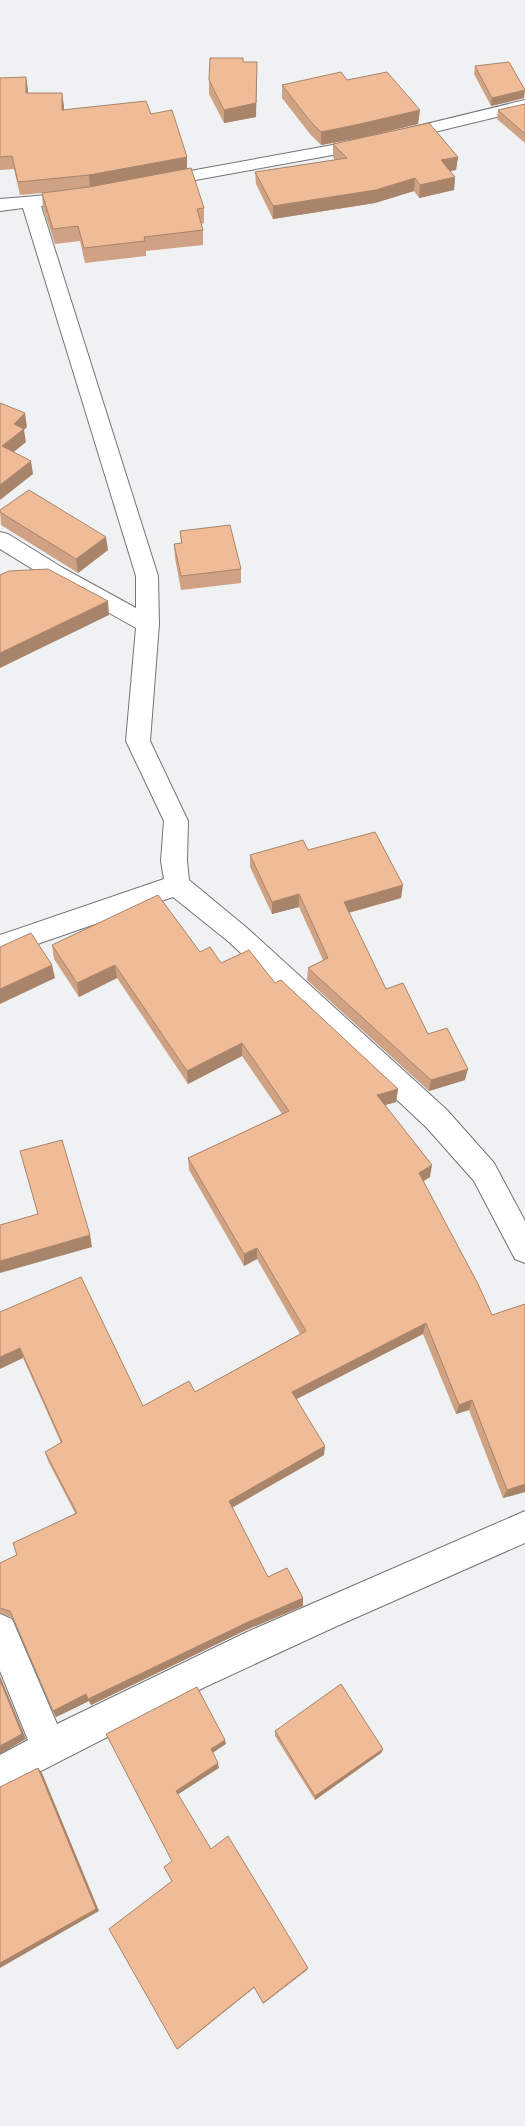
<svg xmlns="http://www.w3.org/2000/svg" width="525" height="2126" font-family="Barlow,sans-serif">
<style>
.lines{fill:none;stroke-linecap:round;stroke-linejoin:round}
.minor-casing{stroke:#737476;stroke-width:2}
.minor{fill:#fff;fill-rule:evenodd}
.wall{fill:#cea282}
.shaded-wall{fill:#a8846a}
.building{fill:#f0bc97;stroke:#a8846a}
</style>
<rect width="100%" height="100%" fill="#eff1f3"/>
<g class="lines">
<defs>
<g id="minor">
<polygon points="525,100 525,110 360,150 157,187 151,186 148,182 151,178 157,177 360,140"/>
<polygon points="48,195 54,196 57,200 54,204 41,206 158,576 159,624 150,741 188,821 187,861 189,880 247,928 447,1110 494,1163 525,1221 525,1263 515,1259 474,1181 427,1128 229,942 173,897 0,957 0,935 164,879 161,861 164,821 126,741 136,628 47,578 0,549 0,532 8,534 63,568 136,608 136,576 23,208 0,211 0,199"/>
<polygon points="525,1511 525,1543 337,1626 205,1687 0,1792 0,1755 28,1740 0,1671 0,1614 12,1619 57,1724 247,1632"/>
</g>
</defs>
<use href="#minor" class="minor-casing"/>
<use href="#minor" class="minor"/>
</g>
<g class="wall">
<polygon points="243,62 256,117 224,123 209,94 209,80"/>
<polygon points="475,66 524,98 491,106 474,74"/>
<polygon points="0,78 28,90 28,93 64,106 64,110 151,114 187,157 187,169 204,208 204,223 201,224 203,230 203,245 146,251 146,256 85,263 80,241 55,244 43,208 42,193 20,195 14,169 0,170"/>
<polygon points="347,80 418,124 360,138 321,145 310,134 282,98 282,85"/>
<polygon points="525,104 525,143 497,119 498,110"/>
<polygon points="333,144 458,157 456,170 450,171 455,177 454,190 419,198 414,191 375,203 273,219 256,184 255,172 335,160 333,157"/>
<polygon points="0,510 108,550 78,573 1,525"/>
<polygon points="180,531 241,569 241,583 181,590 175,558 174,544 181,543"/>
<polygon points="308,850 401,898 349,913 386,989 428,1034 465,1080 429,1091 307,980 308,968 323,960 299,907 272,914 250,867 250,855"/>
<polygon points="52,945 200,952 221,963 275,983 398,1089 396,1102 385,1105 430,1177 424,1181 525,1492 503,1498 469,1410 456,1414 423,1334 296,1399 324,1455 232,1508 268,1577 303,1598 303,1606 246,1630 91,1705 89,1701 56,1717 13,1618 0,1613 0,1563 17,1555 75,1513 48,1461 45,1452 61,1443 23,1358 0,1312 143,1406 195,1392 300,1334 257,1259 244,1266 189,1170 188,1158 282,1114 242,1056 188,1084 117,978 79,997 54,959"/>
<polygon points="275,1731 383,1749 381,1753 315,1800 275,1736"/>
</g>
<g class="shaded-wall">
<polygon points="257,76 256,117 224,123 224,110"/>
<polygon points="26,77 28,90 28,106 26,93"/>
<polygon points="525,90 524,98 491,106 492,98"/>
<polygon points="62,93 64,106 63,123 62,110"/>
<polygon points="420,110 418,124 360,138 321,145 321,132"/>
<polygon points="187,157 187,170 90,188 89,175"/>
<polygon points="458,157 456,170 440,173 441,160"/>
<polygon points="455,177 454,190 419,198 420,185"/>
<polygon points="415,178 414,191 375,203 273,219 273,206"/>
<polygon points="25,413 27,427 24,430 26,442 4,460 2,446 14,424"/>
<polygon points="31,461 33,474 0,500 0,485"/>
<polygon points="106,537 108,550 78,573 76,559"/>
<polygon points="108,601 109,615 0,668 0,653"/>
<polygon points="403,885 401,898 343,914 344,902"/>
<polygon points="299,894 299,907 272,914 272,902"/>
<polygon points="52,965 55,978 0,1004 0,989"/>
<polygon points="115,965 117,978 79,997 77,983"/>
<polygon points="242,1043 242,1056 188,1084 187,1071"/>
<polygon points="468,1069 465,1080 429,1091 431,1080"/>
<polygon points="398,1089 396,1102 375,1108 377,1095"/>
<polygon points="432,1165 430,1177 417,1185 419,1173"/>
<polygon points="90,1235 92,1247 0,1273 0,1261"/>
<polygon points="257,1248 257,1259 244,1266 244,1254"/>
<polygon points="426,1323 423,1334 291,1402 292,1392"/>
<polygon points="20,1348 23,1358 0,1369 0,1357"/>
<polygon points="472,1400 469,1410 456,1414 459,1405"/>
<polygon points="325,1446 324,1455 229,1509 229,1501"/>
<polygon points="525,1484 525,1492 503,1498 507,1490"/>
<polygon points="303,1598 303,1606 246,1630 91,1705 88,1699 246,1623"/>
<polygon points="0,1676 26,1739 0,1754"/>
<polygon points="86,1694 89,1701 56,1717 53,1711"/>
<polygon points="225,1740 226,1744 211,1754 211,1749"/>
<polygon points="383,1749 381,1753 315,1800 315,1796"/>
<polygon points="218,1763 219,1768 177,1795 176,1791"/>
<polygon points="38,1768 42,1773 99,1911 0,1968 0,1963"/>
<polygon points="308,1968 307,1970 263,2004 263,2003"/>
<polygon points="254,1987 254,1988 178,2049 177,2049"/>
</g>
<g class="building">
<polygon points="210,58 243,58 243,62 257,62 256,103 224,110 209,80"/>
<polygon points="509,62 525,90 492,98 475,66"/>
<polygon points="341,72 347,80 387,72 420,110 360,124 321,132 310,121 282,85"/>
<polygon points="26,77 26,93 62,93 62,110 146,101 151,114 172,110 187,157 89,175 18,182 12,156 0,157 0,78"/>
<polygon points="525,104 525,134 498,110"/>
<polygon points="429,123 458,157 441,160 455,177 420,185 415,178 376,190 273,206 255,172 347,158 333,144"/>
<polygon points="191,168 204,208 197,209 203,230 144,237 145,241 84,248 78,226 53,229 42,193 89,187"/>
<polygon points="0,403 25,413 14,424 24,429 2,446 31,461 0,485"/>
<polygon points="29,490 106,537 76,559 0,512 0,510"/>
<polygon points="230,525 241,569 181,576 174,544 182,543 180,531"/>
<polygon points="48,569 108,601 0,653 0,575 9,571"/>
<polygon points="375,832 403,885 344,902 386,989 403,983 428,1034 447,1028 468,1069 431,1080 308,968 328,958 299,894 272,902 250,855 303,840 308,850"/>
<polygon points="158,895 200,952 210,947 221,963 249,950 275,983 281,980 398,1089 377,1095 432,1165 419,1173 478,1284 492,1315 525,1304 525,1484 507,1490 472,1400 459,1405 426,1323 292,1392 325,1446 229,1501 268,1577 287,1568 303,1598 246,1623 88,1699 86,1694 53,1711 10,1611 0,1608 0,1563 17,1555 13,1543 77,1513 45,1452 62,1442 20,1348 0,1357 0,1312 81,1277 143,1406 189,1381 195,1392 306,1331 257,1248 244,1254 188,1158 289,1111 242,1043 187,1071 115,965 77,983 52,945"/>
<polygon points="31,933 52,965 0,989 0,947"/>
<polygon points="62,1140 90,1235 0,1261 0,1225 38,1214 20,1151"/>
<polygon points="0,1680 22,1734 0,1746"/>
<polygon points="341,1684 383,1749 315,1796 275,1731"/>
<polygon points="197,1687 225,1740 211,1749 218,1763 176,1791 211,1849 228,1836 308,1968 263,2003 254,1987 177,2049 109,1929 172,1881 164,1867 172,1861 106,1734"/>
<polygon points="38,1768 96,1909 0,1963 0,1787"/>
</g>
</svg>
